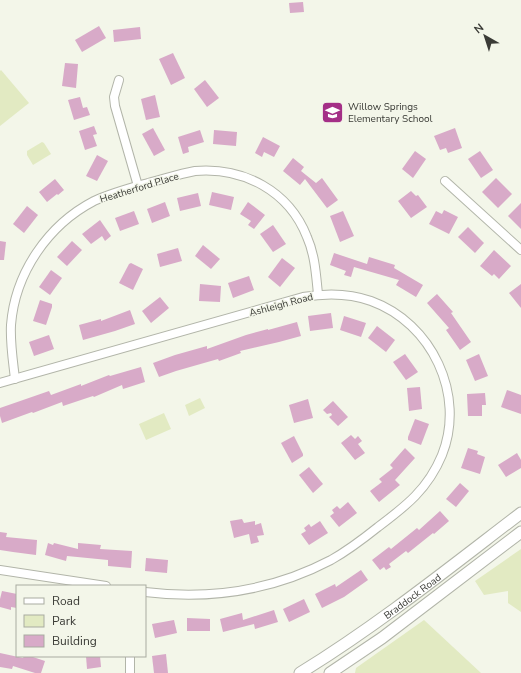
<svg xmlns="http://www.w3.org/2000/svg" width="521" height="673" font-family="'Nunito Sans',sans-serif">
<style>
.green{fill:#e2eac2}
.building{fill:#d8aac8}
.lines{fill:none;stroke-linecap:round;stroke-linejoin:round}
.street-casing{stroke:#b2b5a9;stroke-width:10}
.secondary-casing{stroke:#b2b5a9;stroke-width:13}
.street{stroke:#fff;stroke-width:8}
.secondary{stroke:#fff;stroke-width:11}
.labels{text-anchor:middle;stroke-width:3;stroke-linejoin:round;paint-order:stroke}
.poi-label{font-size:10px;fill:#3a3b36;stroke:#f3f6e9;text-anchor:start}
.street-label{font-size:10px;fill:#3a3b36;stroke:#f3f6e9}
</style>
<rect width="100%" height="100%" fill="#f3f6e9"/>
<g class="green">
<polygon points="1,70 29,103 0,126 0,71"/>
<polygon points="42,142 44,143 51,154 33,165 27,155 27,151"/>
<polygon points="200,398 205,408 189,416 185,405"/>
<polygon points="164,413 171,429 146,440 139,424"/>
<polygon points="521,549 521,612 508,603 508,591 484,595 475,581"/>
<polygon points="424,620 481,673 355,673 356,668"/>
</g>
<g class="building">
<polygon points="303,2 304,12 290,13 289,3"/>
<polygon points="99,26 106,38 82,52 75,40"/>
<polygon points="140,27 141,39 114,42 113,30"/>
<polygon points="173,53 185,78 171,85 159,59"/>
<polygon points="65,63 78,64 76,88 62,86"/>
<polygon points="205,80 219,98 207,107 194,89"/>
<polygon points="155,95 160,117 146,120 141,99"/>
<polygon points="80,97 83,108 87,107 90,115 74,120 68,100"/>
<polygon points="94,126 97,134 93,135 97,146 85,150 79,131"/>
<polygon points="153,128 165,150 154,156 142,134"/>
<polygon points="455,128 462,148 448,153 446,148 440,150 434,136"/>
<polygon points="200,130 204,142 188,147 189,152 183,154 178,137"/>
<polygon points="214,130 237,132 236,146 213,144"/>
<polygon points="263,137 280,146 274,157 264,152 262,157 255,153"/>
<polygon points="415,151 426,159 413,178 402,169"/>
<polygon points="480,151 493,170 481,178 468,159"/>
<polygon points="97,155 108,161 97,181 86,176"/>
<polygon points="293,158 304,167 301,171 316,183 322,178 338,200 327,208 305,179 300,185 283,171"/>
<polygon points="496,178 512,194 498,208 482,192"/>
<polygon points="55,179 64,190 58,195 57,194 47,202 39,192"/>
<polygon points="411,191 416,196 418,195 427,207 411,218 398,201"/>
<polygon points="212,192 234,197 231,210 209,205"/>
<polygon points="198,193 201,206 180,211 177,198"/>
<polygon points="165,202 170,216 152,223 147,209"/>
<polygon points="248,202 265,215 254,229 248,225 251,221 240,214"/>
<polygon points="521,203 521,229 508,216"/>
<polygon points="27,206 38,215 24,233 13,224"/>
<polygon points="444,210 458,217 449,234 429,224 436,211 442,214"/>
<polygon points="134,211 139,224 120,231 115,218"/>
<polygon points="343,211 354,236 340,242 330,216"/>
<polygon points="100,220 111,236 105,241 102,236 91,244 82,234"/>
<polygon points="273,225 286,244 273,252 260,234"/>
<polygon points="468,227 484,243 475,253 458,237"/>
<polygon points="0,241 6,242 4,260 0,260"/>
<polygon points="72,241 82,250 67,266 57,257"/>
<polygon points="203,245 220,259 211,269 195,256"/>
<polygon points="178,248 182,261 160,267 157,254"/>
<polygon points="494,250 511,266 499,279 494,274 492,276 480,266"/>
<polygon points="334,253 367,264 369,257 395,265 394,268 423,285 416,297 396,285 399,280 354,267 351,277 344,275 346,271 330,265"/>
<polygon points="282,258 295,268 280,287 268,277"/>
<polygon points="131,263 143,269 133,290 119,283 129,264"/>
<polygon points="51,270 62,278 50,295 39,287"/>
<polygon points="249,276 254,290 233,298 228,283"/>
<polygon points="200,284 221,286 220,302 199,301"/>
<polygon points="521,284 521,308 509,293"/>
<polygon points="437,294 453,312 451,313 471,342 460,350 446,330 449,328 427,303"/>
<polygon points="160,297 169,308 151,323 142,311"/>
<polygon points="40,300 52,304 52,307 46,325 33,321"/>
<polygon points="130,310 135,324 115,331 83,340 79,325 101,319 101,321"/>
<polygon points="331,313 333,328 310,331 308,316"/>
<polygon points="344,316 366,323 361,337 340,330"/>
<polygon points="297,322 301,336 279,342 240,351 241,353 219,361 218,359 176,371 159,377 153,363 175,355 207,346 207,349 246,335 268,329 268,330"/>
<polygon points="377,326 395,340 386,352 368,338"/>
<polygon points="49,335 54,349 34,356 29,342"/>
<polygon points="405,354 418,372 406,380 393,362"/>
<polygon points="479,354 488,376 475,381 466,360"/>
<polygon points="141,367 145,382 123,389 122,385 94,397 93,396 63,406 62,402 33,413 32,412 2,423 0,416 0,408 49,391 51,395 81,384 81,386 109,375 110,376"/>
<polygon points="420,387 422,409 409,411 407,388"/>
<polygon points="507,390 521,395 521,414 501,407"/>
<polygon points="485,393 486,405 482,405 482,416 468,416 467,394"/>
<polygon points="308,399 313,418 294,423 289,405"/>
<polygon points="333,401 348,417 338,426 329,417 332,415 331,413 327,414 323,410"/>
<polygon points="415,419 429,424 421,445 408,440 408,437"/>
<polygon points="351,435 355,439 358,436 362,441 358,444 365,453 355,460 341,443"/>
<polygon points="294,436 303,454 303,456 292,463 281,443"/>
<polygon points="405,448 415,458 395,480 400,485 379,502 370,491 382,482 379,479 393,468 390,465"/>
<polygon points="468,448 478,451 477,454 485,457 480,474 461,468"/>
<polygon points="517,453 521,460 521,468 506,477 498,465"/>
<polygon points="309,467 323,484 313,493 299,475"/>
<polygon points="460,483 469,491 456,507 446,499"/>
<polygon points="348,502 357,513 339,527 330,516 334,513 332,510 337,506 340,509"/>
<polygon points="440,511 449,521 434,534 433,533 408,553 406,551 389,564 391,567 386,570 384,567 380,570 372,560 389,547 391,549 417,528 419,530"/>
<polygon points="242,519 244,523 255,521 255,525 261,523 264,535 257,536 259,542 251,544 249,534 234,538 230,521"/>
<polygon points="320,521 328,533 309,545 301,534 306,531 304,528 309,524 311,527"/>
<polygon points="0,532 7,533 6,537 37,540 36,555 13,552 0,550"/>
<polygon points="48,543 53,545 54,543 78,549 78,543 101,545 100,549 132,551 131,568 108,566 108,560 67,556 66,561 45,555"/>
<polygon points="146,558 168,560 167,573 145,571"/>
<polygon points="361,570 368,580 344,597 322,608 315,594 335,584 336,587"/>
<polygon points="2,591 17,594 17,608 11,607 11,610 0,607 0,599"/>
<polygon points="304,599 310,612 289,622 283,609"/>
<polygon points="274,610 278,622 255,629 254,624 223,632 220,619 242,613 243,620"/>
<polygon points="187,618 210,619 210,631 187,631"/>
<polygon points="174,620 177,633 155,638 152,624"/>
<polygon points="0,653 23,658 24,656 30,656 45,661 41,673 35,673 13,666 12,669 0,667"/>
<polygon points="166,654 168,673 154,673 152,656"/>
<polygon points="86,656 100,656 101,667 87,669"/>
</g>
<g class="lines">
<defs>
<g id="street">
<polyline points="119,80 114,97 115,106 138,186"/>
<polyline points="445,181 521,250"/>
<path d="M15,379C13,361 10,343 11,325C15,273 48,225 94,201C111,193 130,188 148,183C164,179 179,174 195,171C244,167 289,191 307,237C315,255 316,275 318,294"/>
<path d="M0,383L303,297C326,293 349,293 371,301C432,323 466,395 442,455C428,489 406,506 378,527C363,539 347,551 331,560C272,591 210,600 145,592"/>
<polyline points="0,570 106,586"/>
<polyline points="130,656 130,673"/>
</g>
<g id="secondary">
<path id="s1" d="M300,673C378,625 449,568 521,513"/>
<polyline points="330,673 382,638 521,532"/>
</g>
</defs>
<use href="#street" class="street-casing"/>
<use href="#secondary" class="secondary-casing"/>
<use href="#street" class="street"/>
<use href="#secondary" class="secondary"/>
</g>
<defs>
<symbol id="school-square" viewBox="-11 -11 22 22"><rect x="-9" y="-9" width="18" height="18" rx="4" fill="#a42f87" stroke="#f3f6e9"/><path d="M0-5L7-2L0 1L-7-2ZM-4 1L0 2.5L4 1V4Q0 6-4 4Z" fill="#fff"/></symbol>
</defs>
<g fill-rule="evenodd">
<use href="#school-square" x="320" y="100" width="25" height="25"/>
</g>
<g class="labels">
<g class="poi-label">
<text x="348" y="110">Willow Springs<tspan x="348" dy="12">Elementary School</tspan></text>
</g>
<g class="street-label">
<text transform="translate(139 187) rotate(-17)" y="4">Heatherford Place</text>
<text transform="translate(281 304) rotate(-15)" y="4">Ashleigh Road</text>
<text dy="4" stroke="none"><textPath href="#s1" startOffset="136">Braddock Road</textPath></text>
</g>
</g>
<rect x="16" y="585" width="130" height="72" fill="#f3f6e9" stroke="#a9aba1"/>
<rect x="24" y="598" width="20" height="6" fill="#ffffff" stroke="#a9aba1"/>
<text x="52" y="605" font-size="12" fill="#3a3b36">Road</text>
<rect x="24" y="615" width="20" height="12" fill="#e2eac2" stroke="#a9aba1"/>
<text x="52" y="625" font-size="12" fill="#3a3b36">Park</text>
<rect x="24" y="635" width="20" height="12" fill="#d8aac8" stroke="#a9aba1"/>
<text x="52" y="645" font-size="12" fill="#3a3b36">Building</text>
<g transform="translate(485 36) rotate(321)" stroke="#f3f6e9" stroke-width="3" paint-order="stroke">
<path d="M0-3L7 15L0 10L-7 15Z" fill="#3a3b36"/>
<text y="-6" font-size="11" font-weight="bold" text-anchor="middle" fill="#3a3b36">N</text>
</g>
</svg>
